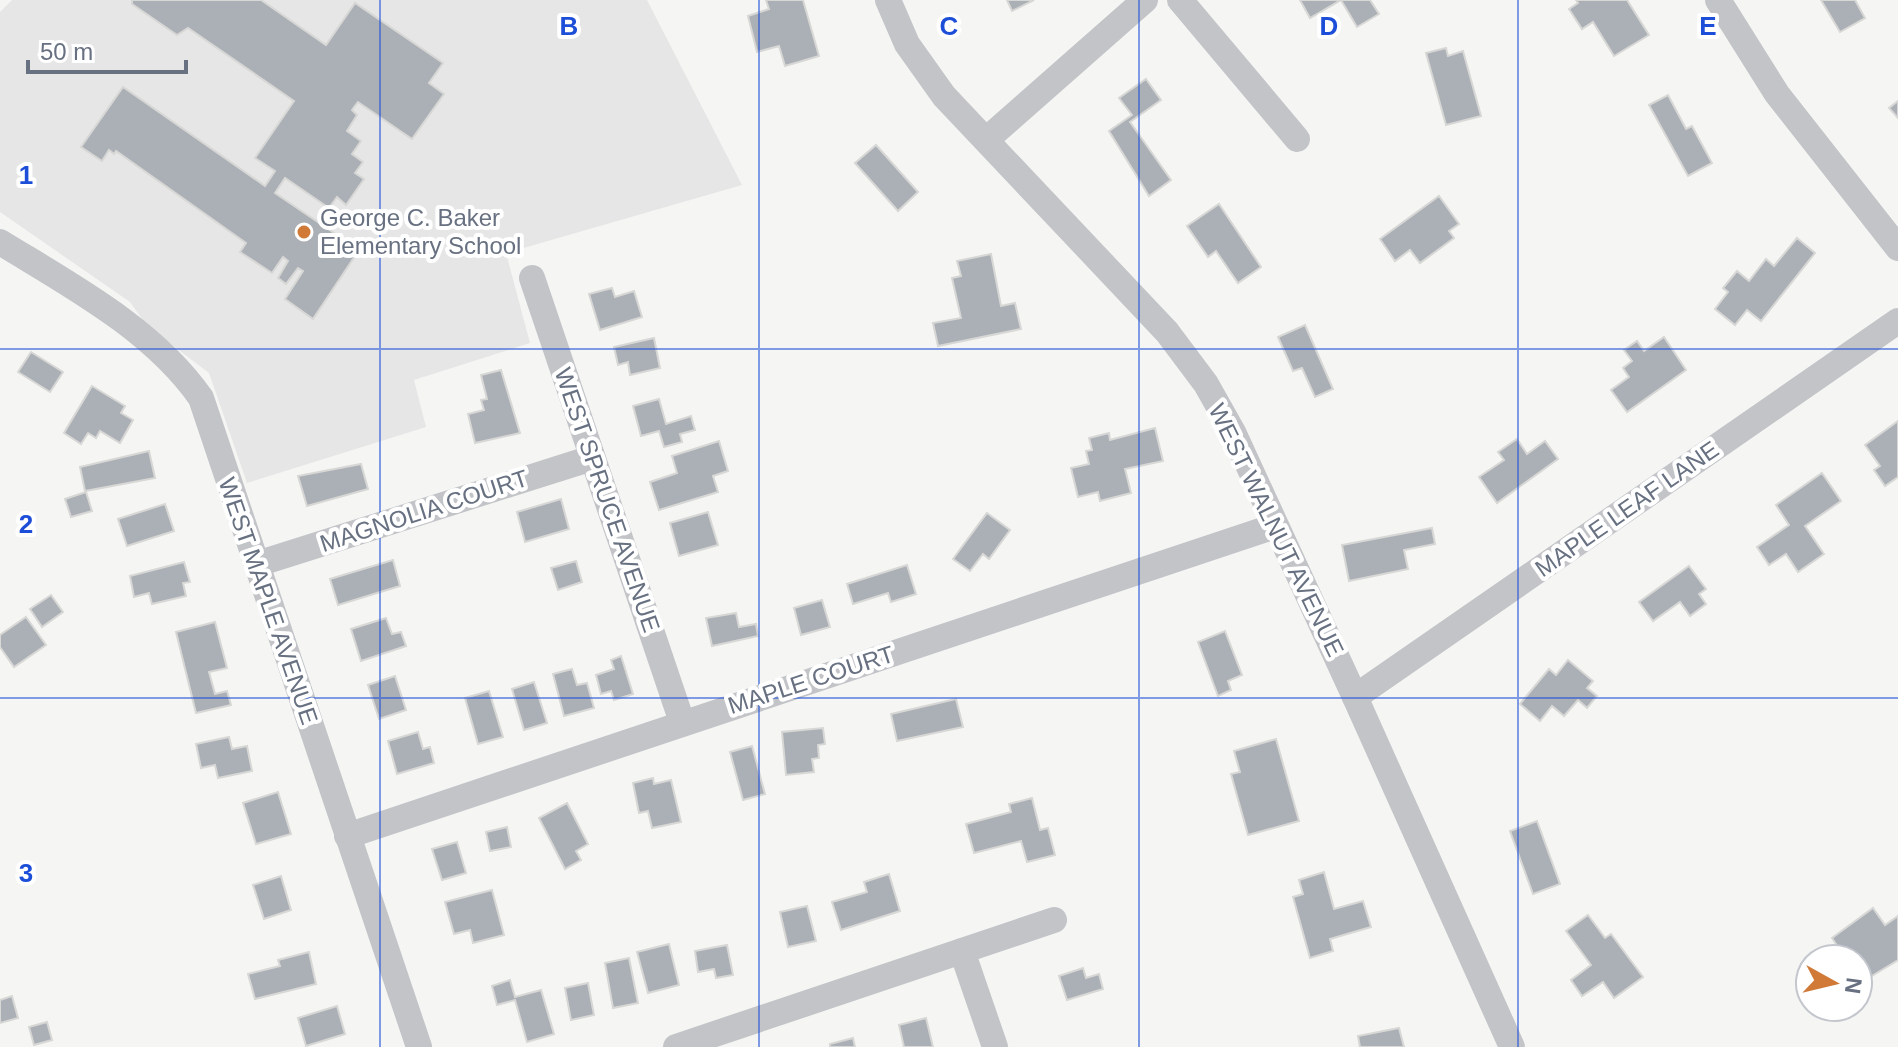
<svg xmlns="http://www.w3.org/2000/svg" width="1898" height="1047" font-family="Arial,sans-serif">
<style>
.built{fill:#e6e6e6}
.building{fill:#abafb6;stroke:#d7d7d5;stroke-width:2}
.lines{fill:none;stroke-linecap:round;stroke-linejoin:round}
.minor{stroke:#c2c4c8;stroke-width:26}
.grid{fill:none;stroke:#1d4ed8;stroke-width:2;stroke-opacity:0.55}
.poi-dot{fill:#d17937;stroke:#fff;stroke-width:3}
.labels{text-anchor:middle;stroke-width:8;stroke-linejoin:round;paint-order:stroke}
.poi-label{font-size:24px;fill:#687181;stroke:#fff;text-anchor:start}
.street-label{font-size:24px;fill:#687181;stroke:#fff}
.grid-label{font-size:26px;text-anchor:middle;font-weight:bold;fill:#1d4ed8;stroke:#fff;stroke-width:8;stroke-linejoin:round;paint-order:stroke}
</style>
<rect width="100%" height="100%" fill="#f5f6f3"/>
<polygon class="built" points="12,0 647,0 742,185 506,253 530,343 414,380 426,427 247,483 209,373 147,326 130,302 0,212 0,12"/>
<g class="building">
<polygon points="132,0 261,0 326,45 355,3 443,63 429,83 444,94 412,139 358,102 354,107 352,110 357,115 347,131 361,141 352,154 363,162 355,173 364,179 346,205 337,197 329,208 285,178 275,193 359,250 313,319 285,299 303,271 298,268 286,284 278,278 288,261 283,257 272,273 240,252 246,243 116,151 114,154 109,150 102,161 81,147 123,87 265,186 275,171 255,158 294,101 188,28 177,35 132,4"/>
<polygon points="766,0 803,0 819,56 785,66 779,46 757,52 748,16 769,9"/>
<polygon points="1007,0 1034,0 1012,11"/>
<polygon points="1300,0 1341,0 1310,18"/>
<polygon points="1341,0 1370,0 1379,14 1357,27"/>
<polygon points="1576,0 1627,0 1649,35 1614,56 1593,22 1582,29 1569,9 1578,3"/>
<polygon points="1821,0 1855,0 1865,18 1840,32"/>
<polygon points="1446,48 1448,56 1463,51 1481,116 1446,125 1426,53"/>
<polygon points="1146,79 1161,100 1130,122 1171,180 1149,196 1109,131 1132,115 1119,98"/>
<polygon points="1668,95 1686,129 1692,126 1712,163 1688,176 1649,105"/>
<polygon points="1898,101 1898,118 1889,108"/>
<polygon points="876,145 918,192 898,211 855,163"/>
<polygon points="1439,196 1459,224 1449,231 1454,238 1420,263 1410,250 1395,261 1380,239"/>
<polygon points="1219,204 1261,267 1238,283 1216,251 1208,257 1187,226"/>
<polygon points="1797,238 1815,253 1761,321 1747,310 1735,325 1715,309 1728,292 1723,288 1737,271 1749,281 1766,259 1774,266"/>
<polygon points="991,254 1001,306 1015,303 1021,329 938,346 933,323 961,318 952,278 961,276 957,261"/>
<polygon points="612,288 615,297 634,291 642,317 600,330 589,294"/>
<polygon points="1305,325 1333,389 1315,397 1302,368 1293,371 1278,337"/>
<polygon points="1664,337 1686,370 1627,412 1611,390 1629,377 1623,368 1632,361 1624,350 1637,341 1644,351"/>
<polygon points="654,338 660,368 630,375 628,362 618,365 614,347"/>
<polygon points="31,352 63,372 50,392 18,372"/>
<polygon points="501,370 520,433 475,443 468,414 484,410 481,400 487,399 481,375"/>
<polygon points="92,386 125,406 121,413 133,420 120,443 100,431 96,438 88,433 81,444 64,433"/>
<polygon points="659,399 666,424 691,416 695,430 680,434 682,442 664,447 659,431 641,436 633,406"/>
<polygon points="1898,421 1898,477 1885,486 1874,470 1880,466 1865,445"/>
<polygon points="1155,428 1163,461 1125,469 1131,493 1100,501 1098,492 1078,497 1071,468 1089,464 1086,451 1092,450 1089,438 1109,433 1110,440"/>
<polygon points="1517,439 1527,454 1545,441 1558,459 1497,503 1479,477 1504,460 1498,452"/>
<polygon points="719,441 728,471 713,476 718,492 659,510 650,482 677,473 672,456"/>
<polygon points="149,451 155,478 85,491 80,467"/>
<polygon points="361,464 368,489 307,506 298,476"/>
<polygon points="1822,473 1841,501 1805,526 1824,554 1798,572 1786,554 1769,565 1757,547 1789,525 1776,505"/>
<polygon points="86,492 92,511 71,517 65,499"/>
<polygon points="561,499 569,529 525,542 517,512"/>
<polygon points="165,504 174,531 127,546 118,519"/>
<polygon points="708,512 718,545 679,556 670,523"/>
<polygon points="987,513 1010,530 989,559 983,554 970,571 953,559"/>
<polygon points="1432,528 1435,544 1404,550 1408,569 1349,581 1342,545"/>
<polygon points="393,560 400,586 338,605 330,579"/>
<polygon points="576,561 582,582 558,590 551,568"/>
<polygon points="184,562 190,582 183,583 186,596 152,604 149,593 134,597 130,576"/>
<polygon points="907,565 916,594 891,602 888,593 853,604 847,584"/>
<polygon points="1689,566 1706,589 1699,594 1706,604 1690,616 1680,602 1653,621 1639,602"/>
<polygon points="51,595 63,612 42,627 30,609"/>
<polygon points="822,600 830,627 801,635 794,608"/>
<polygon points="736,613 739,627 756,624 758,636 712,646 706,618"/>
<polygon points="26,617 46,645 14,667 0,647 0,635"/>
<polygon points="386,618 392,634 401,632 406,646 361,661 351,629"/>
<polygon points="215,622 227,668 209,672 215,694 227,691 231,705 196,713 176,632"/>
<polygon points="1225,631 1242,675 1228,681 1231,690 1218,696 1198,642"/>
<polygon points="621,656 633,694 614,700 611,691 601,694 596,675 614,669 611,660"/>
<polygon points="1568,660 1593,681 1587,688 1597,696 1587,708 1578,700 1564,716 1552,706 1540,721 1520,704 1549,669 1556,675"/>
<polygon points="572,669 577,685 587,683 594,708 564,716 553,674"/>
<polygon points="395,676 406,710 379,719 368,685"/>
<polygon points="534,682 547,723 524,730 512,689"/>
<polygon points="489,691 503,737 478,744 465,698"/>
<polygon points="956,699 963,727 897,741 891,714"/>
<polygon points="823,728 825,744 818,745 819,758 812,759 814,772 786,775 782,732"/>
<polygon points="418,732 423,749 430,747 434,763 397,774 388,741"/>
<polygon points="229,737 232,749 247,746 252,771 218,778 215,765 201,768 196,744"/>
<polygon points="1276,739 1299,821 1248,835 1231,774 1240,772 1234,751"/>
<polygon points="752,746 765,794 743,800 730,752"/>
<polygon points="653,778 654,784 671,780 681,822 652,828 648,811 639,813 633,783"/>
<polygon points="278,792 291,834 256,844 243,803"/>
<polygon points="1032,798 1040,830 1048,828 1055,855 1027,862 1021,841 974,853 966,824 1011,812 1009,804"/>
<polygon points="567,803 588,844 576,851 581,860 565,869 539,818"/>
<polygon points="1537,821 1560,884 1533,894 1510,831"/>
<polygon points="507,827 511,847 490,851 486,832"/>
<polygon points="457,842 466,873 442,880 432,849"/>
<polygon points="1324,872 1334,909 1363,901 1371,927 1330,939 1333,951 1310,958 1293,897 1303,894 1299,880"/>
<polygon points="889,874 900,911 841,930 832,902 867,892 864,882"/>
<polygon points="281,876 291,910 264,919 253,885"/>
<polygon points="492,890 504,935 473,943 470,930 454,934 445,902"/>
<polygon points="807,906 816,941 788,947 780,912"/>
<polygon points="1873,908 1885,925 1898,916 1898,960 1862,982 1858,976 1858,959 1846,959 1832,938"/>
<polygon points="1588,915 1605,938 1611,934 1643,977 1614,998 1603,982 1582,996 1571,980 1591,965 1566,931"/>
<polygon points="669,944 679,985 648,993 637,952"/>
<polygon points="727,945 733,975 716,978 714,969 698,972 695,951"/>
<polygon points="309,952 316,984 255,999 248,974 280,966 278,960"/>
<polygon points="629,958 638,1003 613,1008 605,963"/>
<polygon points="1083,968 1086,978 1099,974 1103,989 1067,1000 1059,976"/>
<polygon points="510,980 515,997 541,990 554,1034 527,1042 515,1000 497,1005 492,986"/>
<polygon points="588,983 594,1015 571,1020 565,988"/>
<polygon points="12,996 18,1018 0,1023 0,1000"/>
<polygon points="337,1006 345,1034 306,1046 298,1018"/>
<polygon points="926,1018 933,1047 904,1047 899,1025"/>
<polygon points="47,1022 52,1040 34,1045 29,1027"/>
<polygon points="1399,1028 1404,1047 1360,1047 1358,1036"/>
<polygon points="853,1038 855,1047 830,1047 830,1044"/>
</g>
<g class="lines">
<g class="minor">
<polyline points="888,0 907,44 944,96 1167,332 1206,384 1233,432 1355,697 1512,1047"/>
<polyline points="1180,0 1297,139"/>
<polyline points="1718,0 1777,94 1898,248"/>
<polyline points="986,140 1145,0"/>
<path d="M0,242C70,285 153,329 201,398L419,1047"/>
<polyline points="532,278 682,722"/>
<polyline points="257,564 592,458"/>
<polyline points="1355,697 1898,321"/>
<polyline points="347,836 1275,526"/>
<polyline points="962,951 995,1047"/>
<polyline points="676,1047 1054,920"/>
</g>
</g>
<path class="grid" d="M380,0V1047M759,0V1047M1139,0V1047M1518,0V1047M0,349H1898M0,698H1898"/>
<circle class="poi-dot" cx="304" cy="232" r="8"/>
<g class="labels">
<g class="poi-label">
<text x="320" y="226">George C. Baker<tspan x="320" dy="28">Elementary School</tspan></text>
</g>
<g class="street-label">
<text transform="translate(607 500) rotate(71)" y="8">WEST SPRUCE AVENUE</text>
<text transform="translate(1627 509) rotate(-35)" y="8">MAPLE LEAF LANE</text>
<text transform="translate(424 511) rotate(-18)" y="8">MAGNOLIA COURT</text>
<text transform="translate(1276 530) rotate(64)" y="8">WEST WALNUT AVENUE</text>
<text transform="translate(268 601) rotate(71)" y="8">WEST MAPLE AVENUE</text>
<text transform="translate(811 680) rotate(-18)" y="8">MAPLE COURT</text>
</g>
</g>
<g class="grid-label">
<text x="569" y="35">B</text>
<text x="949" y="35">C</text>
<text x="1329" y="35">D</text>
<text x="1708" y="35">E</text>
<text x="26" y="184">1</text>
<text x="26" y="533">2</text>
<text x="26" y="882">3</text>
</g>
<g transform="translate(1834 983) rotate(98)"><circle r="38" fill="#ffffff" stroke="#c3c6cd" stroke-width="2"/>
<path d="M0-6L14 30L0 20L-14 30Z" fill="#d17937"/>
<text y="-12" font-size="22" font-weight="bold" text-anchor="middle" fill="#687181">N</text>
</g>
<path d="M28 60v12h158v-12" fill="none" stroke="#687181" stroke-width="4"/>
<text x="40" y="60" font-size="24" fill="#687181" stroke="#ffffff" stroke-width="6" paint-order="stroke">50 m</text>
</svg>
